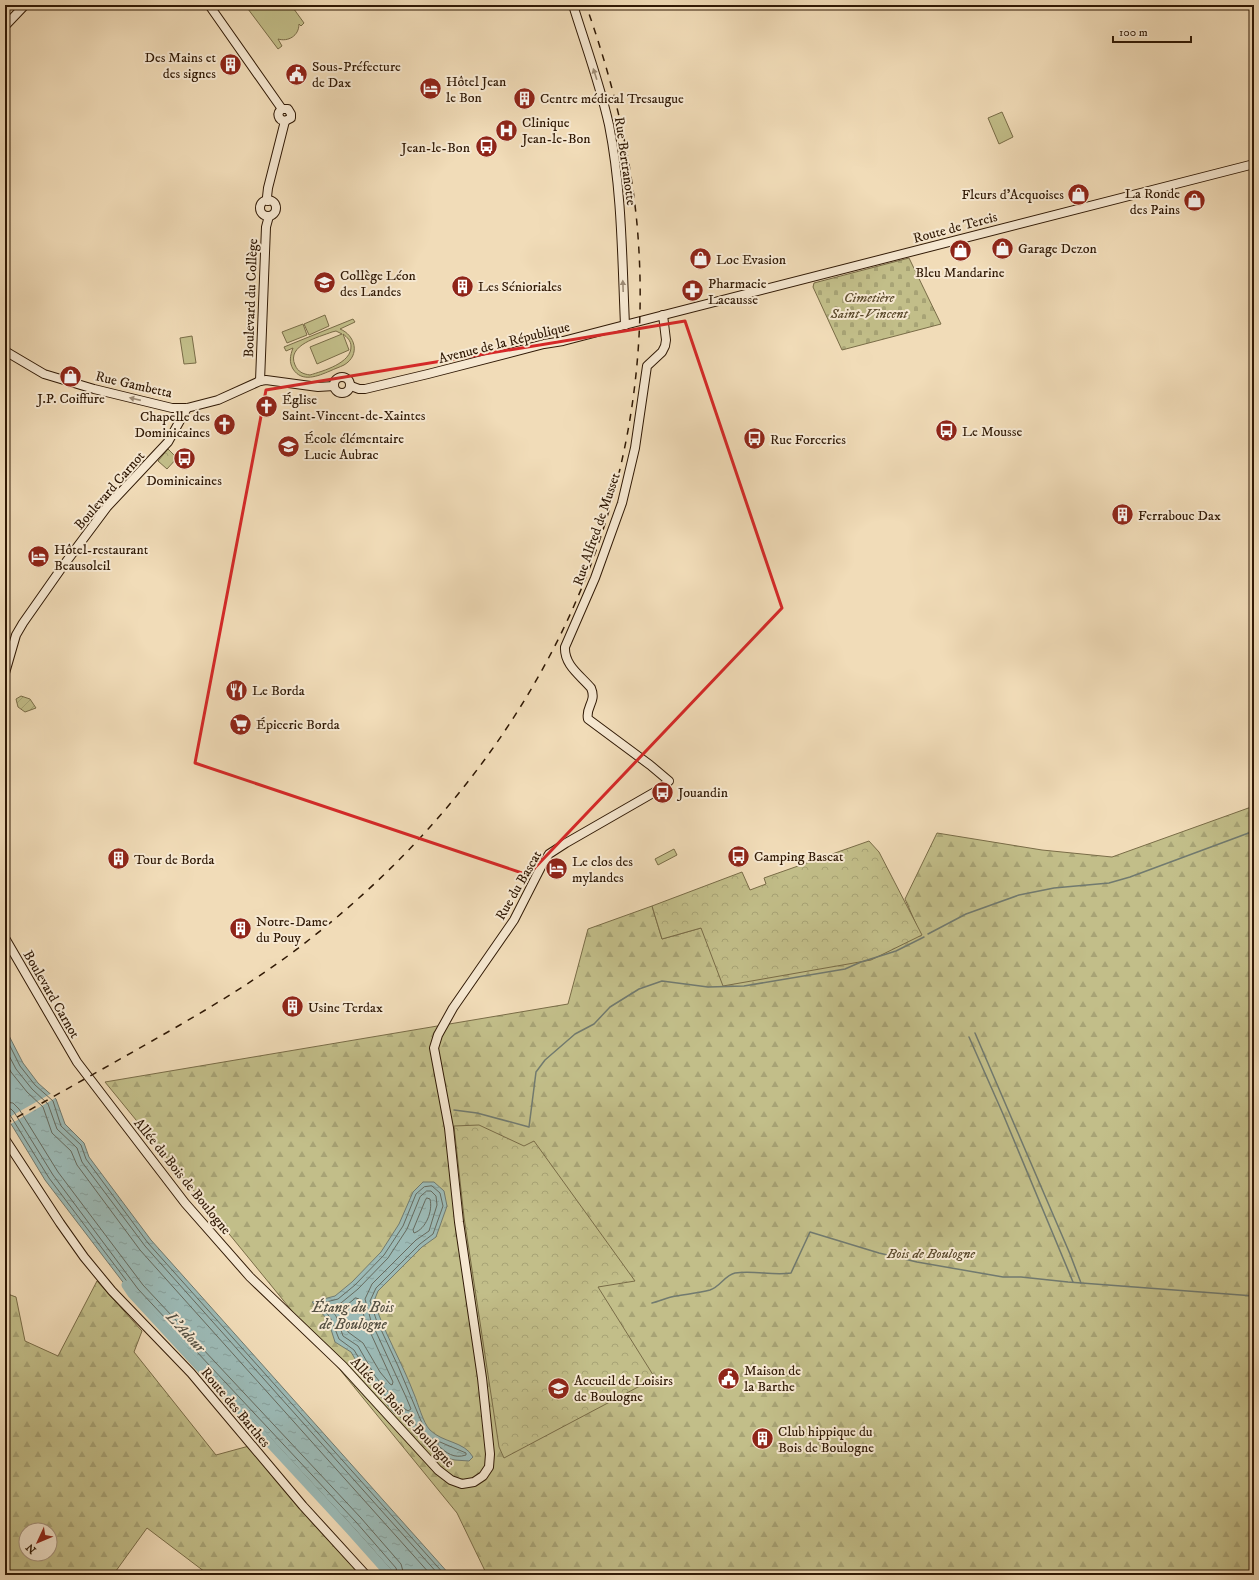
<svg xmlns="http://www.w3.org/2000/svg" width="1259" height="1580" font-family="'IM FELL DW Pica',serif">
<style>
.grass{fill:#c2be89;stroke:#796c47;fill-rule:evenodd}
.forest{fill:url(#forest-firs);stroke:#796c47;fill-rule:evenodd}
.cemetery{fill:url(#cemetery-stones);stroke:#796c47}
.park{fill:url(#park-crowns);stroke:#796c47}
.garden{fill:url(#garden-furrows);stroke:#796c47}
.water{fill:url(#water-ripples);stroke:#717a6f}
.pier{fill:#f1dcb8}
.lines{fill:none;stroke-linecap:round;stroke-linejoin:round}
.shore{stroke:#666a5e;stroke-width:1}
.stream{stroke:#717a6f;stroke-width:1.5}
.river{stroke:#9cbab6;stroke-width:9}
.secondary-casing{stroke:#301905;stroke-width:10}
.secondary{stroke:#f6e8d1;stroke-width:8}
.rail{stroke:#301905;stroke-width:1.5;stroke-dasharray:7 7;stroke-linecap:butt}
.oneway{fill:#9d8b75}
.marked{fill:none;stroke:#d62828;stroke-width:3;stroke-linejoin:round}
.labels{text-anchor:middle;stroke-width:4;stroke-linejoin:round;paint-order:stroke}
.poi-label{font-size:14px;fill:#301905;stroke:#f6e8d1;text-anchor:start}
.street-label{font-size:14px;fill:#301905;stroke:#f6e8d1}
.park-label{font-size:14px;font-style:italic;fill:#5c4b2d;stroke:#f6e8d1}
.water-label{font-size:15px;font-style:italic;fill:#565143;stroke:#f6e8d1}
</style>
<defs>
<pattern id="forest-firs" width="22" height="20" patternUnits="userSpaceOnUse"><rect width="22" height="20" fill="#c2be89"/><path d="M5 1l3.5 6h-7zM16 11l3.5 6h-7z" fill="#a7a375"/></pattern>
<pattern id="cemetery-stones" width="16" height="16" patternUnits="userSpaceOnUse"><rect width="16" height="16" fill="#c2be89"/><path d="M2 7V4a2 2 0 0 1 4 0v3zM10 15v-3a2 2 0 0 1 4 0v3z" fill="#a7a375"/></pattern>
<pattern id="park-crowns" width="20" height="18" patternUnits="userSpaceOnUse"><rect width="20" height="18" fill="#c2be89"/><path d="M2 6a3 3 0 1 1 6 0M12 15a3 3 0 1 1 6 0" fill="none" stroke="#a7a375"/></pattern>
<pattern id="garden-furrows" width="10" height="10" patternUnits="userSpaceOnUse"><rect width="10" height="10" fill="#c2be89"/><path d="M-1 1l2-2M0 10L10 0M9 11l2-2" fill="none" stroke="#a7a375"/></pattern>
<pattern id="water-ripples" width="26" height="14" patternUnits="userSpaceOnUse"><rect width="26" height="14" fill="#9cbab6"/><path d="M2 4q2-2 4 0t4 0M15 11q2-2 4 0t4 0" fill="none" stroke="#879f9b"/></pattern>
</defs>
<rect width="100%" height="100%" fill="#f1dcb8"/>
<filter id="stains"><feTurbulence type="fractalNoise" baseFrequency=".005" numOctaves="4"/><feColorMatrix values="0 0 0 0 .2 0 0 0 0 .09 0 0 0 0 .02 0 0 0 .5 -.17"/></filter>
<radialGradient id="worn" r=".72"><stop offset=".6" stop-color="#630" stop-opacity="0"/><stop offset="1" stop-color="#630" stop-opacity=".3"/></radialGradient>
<g class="grass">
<path d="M245,5H291L304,23L301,26L299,24C299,36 288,42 278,39L282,46L278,49Z"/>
<polygon points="1002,112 1013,137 999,144 988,118"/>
<polygon points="325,315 329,326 309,335 304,324"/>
<path d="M353,319L355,322L340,329C355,335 361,355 344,365C340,367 334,369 330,371C318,376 302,383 293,369C289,362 290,356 293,348L286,351L284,347ZM336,331L342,334L310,347L317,364L349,350L343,334C347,337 351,341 351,346C352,363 323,371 310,375C303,374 298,372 295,365C286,345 319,337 332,332Z"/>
<polygon points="303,324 307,335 287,343 282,332"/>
<polygon points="192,336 196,363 184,364 180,338"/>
<polygon points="674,849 677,855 658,865 655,859"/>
</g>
<g class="forest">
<polygon points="1254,806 1254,1575 487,1575 457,1513 105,1082 568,1004 588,929 652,906 662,939 701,928 916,924 905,899 937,833 1042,850 1112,857"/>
<path d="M97,1281L142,1331L134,1352L216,1455L249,1446L362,1575H206L205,1572L147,1528L113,1575H5V1293L16,1297L25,1341L58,1356ZM26,1530H50V1554H26Z"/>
</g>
<polygon class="cemetery" points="909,258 941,324 842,350 813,287 814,283"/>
<g class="park">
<polygon points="168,449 177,458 167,469 158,461"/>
<polygon points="869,841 879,852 922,935 871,960 723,986 701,928 662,939 652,906 742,872 750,890 766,884 764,878"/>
<polygon points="479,1125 524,1146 534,1141 635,1281 598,1287 655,1378 504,1458 499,1447 464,1217 454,1126"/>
</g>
<polygon class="garden" points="21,696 30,699 36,708 25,712 18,707 16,699"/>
<g class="water">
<polygon points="5,1028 23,1063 38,1083 56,1099 65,1124 84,1143 89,1157 151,1240 450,1575 390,1575 349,1529 132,1294 45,1180 5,1114"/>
<path d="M423,1182H434L444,1191L447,1206L436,1237L422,1247L378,1291L374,1301C384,1333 402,1362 414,1394C418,1403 423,1423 430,1430C443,1443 464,1441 473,1457L469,1461L455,1460L446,1458L403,1419L393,1412L368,1381L351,1352L335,1342L328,1320L312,1302L335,1296L352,1282L381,1252L399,1224L413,1192Z"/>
</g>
<polygon class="pier" points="52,1093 57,1097 9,1125 6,1119"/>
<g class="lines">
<g class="shore">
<polyline points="5,1036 20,1066 35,1085 53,1101 61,1126 81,1145 86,1159 148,1243 445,1575"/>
<polyline points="5,1048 16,1069 32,1089 48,1104 57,1129 77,1148 82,1162 145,1246 439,1575"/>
<polyline points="5,1061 11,1072 27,1092 43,1107 52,1133 71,1151 77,1165 140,1250 431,1575"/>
<polyline points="5,1102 13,1103 19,1109 58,1172 143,1285 361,1518 401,1564 404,1575"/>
<polyline points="5,1108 11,1109 14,1112 53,1175 138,1289 356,1522 396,1568 398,1575"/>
<polyline points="5,1113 10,1115 49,1178 135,1292 352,1526 392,1571 393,1575"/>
<polygon points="432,1186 440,1193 443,1206 433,1234 420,1244 376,1288 370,1301 376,1319 398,1366 424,1428 422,1430 396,1409 371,1378 354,1350 339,1339 331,1319 321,1305 322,1303 338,1299 355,1285 384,1255 403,1226 416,1194 424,1187"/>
<polygon points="427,1191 431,1191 436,1196 437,1205 429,1231 416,1240 372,1284 365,1299 371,1321 406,1397 411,1409 408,1411 399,1405 375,1376 358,1346 343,1336 336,1316 330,1308 341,1303 358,1289 388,1258 407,1229 420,1197"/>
<path d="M427,1198L430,1199C433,1211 426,1229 414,1233L413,1230L425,1201Z"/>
<polygon points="356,1298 359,1299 366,1323 393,1382 392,1385 390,1384 380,1372 363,1343 348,1332 340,1311"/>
<path d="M440,1442L466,1453V1455C454,1459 446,1453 438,1445V1443Z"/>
</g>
<g class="stream">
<polyline points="928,934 966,914 1019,895 1054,888 1109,883 1130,877 1254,831"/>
<polyline points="975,1033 1070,1254 1081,1283"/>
<polyline points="969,1037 1003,1114 1073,1282"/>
<polyline points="454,1110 477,1113 529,1127 536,1072 545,1060 575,1034 594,1024 610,1007 639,989 662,981 708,987 744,986 845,969 861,962 896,951 924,937"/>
<path d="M652,1303C660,1301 668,1297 676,1296C687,1294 699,1293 710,1290C720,1287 725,1275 735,1273C754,1270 773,1276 791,1273L810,1232L879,1253L917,1262L1003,1277H1021L1068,1282L1254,1296"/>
</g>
<polyline class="river" points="126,1285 132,1294 349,1529 390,1575"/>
<defs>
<g id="secondary">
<polyline points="209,5 282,109"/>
<path d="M573,5C585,44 600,84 609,125C622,190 622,258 625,325"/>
<polyline points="5,26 25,5"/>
<polyline points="282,109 288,109 291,114 291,118 285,121"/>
<path d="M282,109C276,113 278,120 285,121"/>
<circle cx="268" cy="208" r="8"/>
<polyline points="268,201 267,197 268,188 285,121"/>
<polyline points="5,351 44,374 94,389 172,408 187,408 218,400 260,381 266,380 318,387 334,386"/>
<circle cx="342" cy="385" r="8"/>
<polyline points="260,381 266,227 269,216"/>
<polyline points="351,386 359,389 365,389 428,374 544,344 563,341 613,328 1254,164"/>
<polyline points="5,673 16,635 23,623 63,566 107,507 168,442 187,408"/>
<path d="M5,938L77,1062L185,1203L250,1277L343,1366L438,1470L451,1480L462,1484L474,1482L483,1476L489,1467L490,1454L482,1378L459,1222L449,1128L434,1048L438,1035L453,1008L514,920L541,867L549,854L566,843L660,789L669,781L650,765L588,719C585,707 597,702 591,688C580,675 564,665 565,647L595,578L622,503L635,448L647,366L662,352L665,346L666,340L663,315"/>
<polyline points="5,1139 60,1223 84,1257 112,1291 191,1373 303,1506 366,1575"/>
</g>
</defs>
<use href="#secondary" class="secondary-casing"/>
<use href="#secondary" class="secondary"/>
<path class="rail" d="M5,1124C54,1096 103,1069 152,1041C203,1012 254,982 301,946C527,773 663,513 637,224C630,149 611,76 586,5"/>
</g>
<defs><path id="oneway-solid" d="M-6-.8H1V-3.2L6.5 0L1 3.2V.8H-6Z"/></defs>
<g class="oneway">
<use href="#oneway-solid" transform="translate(595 74) rotate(-108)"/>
<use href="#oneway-solid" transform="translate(623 286) rotate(-92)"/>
<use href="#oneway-solid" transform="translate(135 399) rotate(-167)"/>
</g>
<path class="marked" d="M685,321L782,608L528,875L195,763L266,390Z"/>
<defs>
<symbol id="building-disc" viewBox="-11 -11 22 22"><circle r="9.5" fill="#8f2418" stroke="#f6e8d1"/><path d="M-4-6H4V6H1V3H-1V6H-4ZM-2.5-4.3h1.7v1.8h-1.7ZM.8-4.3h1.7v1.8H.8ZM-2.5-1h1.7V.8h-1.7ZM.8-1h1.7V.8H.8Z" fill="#fff"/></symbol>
<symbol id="civic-disc" viewBox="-11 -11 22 22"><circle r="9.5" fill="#8f2418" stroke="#f6e8d1"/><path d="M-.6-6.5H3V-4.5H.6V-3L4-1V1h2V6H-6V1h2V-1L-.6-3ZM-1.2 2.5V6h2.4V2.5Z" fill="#fff"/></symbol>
<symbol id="hotel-disc" viewBox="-11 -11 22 22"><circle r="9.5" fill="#8f2418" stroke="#f6e8d1"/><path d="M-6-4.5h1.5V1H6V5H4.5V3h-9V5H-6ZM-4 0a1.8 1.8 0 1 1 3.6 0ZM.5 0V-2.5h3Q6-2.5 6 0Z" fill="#fff"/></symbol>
<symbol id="hospital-disc" viewBox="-11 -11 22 22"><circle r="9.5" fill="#8f2418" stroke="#f6e8d1"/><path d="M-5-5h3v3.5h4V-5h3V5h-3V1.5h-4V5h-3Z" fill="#fff"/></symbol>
<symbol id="bus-disc" viewBox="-11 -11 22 22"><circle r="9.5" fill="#8f2418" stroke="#f6e8d1"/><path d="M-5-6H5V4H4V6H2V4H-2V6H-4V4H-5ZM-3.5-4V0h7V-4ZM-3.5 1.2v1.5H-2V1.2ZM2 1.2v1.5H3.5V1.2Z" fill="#fff"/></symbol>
<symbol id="shop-disc" viewBox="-11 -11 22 22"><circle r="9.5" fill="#8f2418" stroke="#f6e8d1"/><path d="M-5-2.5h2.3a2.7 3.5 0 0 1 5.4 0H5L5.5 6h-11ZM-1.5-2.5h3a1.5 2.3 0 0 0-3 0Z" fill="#fff"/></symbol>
<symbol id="school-disc" viewBox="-11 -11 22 22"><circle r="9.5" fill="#8f2418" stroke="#f6e8d1"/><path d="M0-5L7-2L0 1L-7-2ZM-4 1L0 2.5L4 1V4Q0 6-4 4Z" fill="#fff"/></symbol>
<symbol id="pharmacy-disc" viewBox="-11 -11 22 22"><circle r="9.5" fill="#8f2418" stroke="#f6e8d1"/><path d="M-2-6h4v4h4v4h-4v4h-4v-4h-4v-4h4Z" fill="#fff"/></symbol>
<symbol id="church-disc" viewBox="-11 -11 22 22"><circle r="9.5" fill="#8f2418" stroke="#f6e8d1"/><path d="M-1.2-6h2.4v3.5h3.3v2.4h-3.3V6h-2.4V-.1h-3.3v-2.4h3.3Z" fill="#fff"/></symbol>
<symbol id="restaurant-disc" viewBox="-11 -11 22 22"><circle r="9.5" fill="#8f2418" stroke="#f6e8d1"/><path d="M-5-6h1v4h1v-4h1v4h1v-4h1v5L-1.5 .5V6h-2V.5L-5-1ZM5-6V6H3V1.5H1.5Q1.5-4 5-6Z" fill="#fff"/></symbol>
<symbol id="supermarket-disc" viewBox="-11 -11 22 22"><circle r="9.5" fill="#8f2418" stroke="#f6e8d1"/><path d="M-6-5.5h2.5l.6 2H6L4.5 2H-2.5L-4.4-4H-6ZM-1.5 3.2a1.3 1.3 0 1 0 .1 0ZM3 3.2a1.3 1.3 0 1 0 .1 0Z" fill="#fff"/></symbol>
</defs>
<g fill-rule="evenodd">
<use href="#building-disc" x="218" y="52" width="25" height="25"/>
<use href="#civic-disc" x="284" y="62" width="25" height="25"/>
<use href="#hotel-disc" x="418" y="76" width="25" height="25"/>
<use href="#building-disc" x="512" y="86" width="25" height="25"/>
<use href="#hospital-disc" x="494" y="118" width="25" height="25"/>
<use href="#bus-disc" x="474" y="134" width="25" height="25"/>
<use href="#shop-disc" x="1066" y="182" width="25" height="25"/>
<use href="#shop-disc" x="1182" y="188" width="25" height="25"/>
<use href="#shop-disc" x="990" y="236" width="25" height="25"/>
<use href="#shop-disc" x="948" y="238" width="25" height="25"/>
<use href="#shop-disc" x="688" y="246" width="25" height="25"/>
<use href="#school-disc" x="312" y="270" width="25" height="25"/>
<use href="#building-disc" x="450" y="274" width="25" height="25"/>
<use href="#pharmacy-disc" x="680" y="278" width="25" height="25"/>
<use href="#shop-disc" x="58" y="364" width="25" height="25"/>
<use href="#church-disc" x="254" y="394" width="25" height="25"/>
<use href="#church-disc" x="212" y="412" width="25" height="25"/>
<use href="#bus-disc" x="934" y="418" width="25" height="25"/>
<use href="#bus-disc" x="742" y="426" width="25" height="25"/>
<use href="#school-disc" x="276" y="434" width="25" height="25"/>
<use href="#bus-disc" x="172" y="446" width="25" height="25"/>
<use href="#building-disc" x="1110" y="502" width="25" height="25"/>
<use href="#hotel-disc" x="26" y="544" width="25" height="25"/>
<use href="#restaurant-disc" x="224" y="678" width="25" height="25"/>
<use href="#supermarket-disc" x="228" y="712" width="25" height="25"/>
<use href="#bus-disc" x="650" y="780" width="25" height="25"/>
<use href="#bus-disc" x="726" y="844" width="25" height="25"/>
<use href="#building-disc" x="106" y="846" width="25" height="25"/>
<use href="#hotel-disc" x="544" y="856" width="25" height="25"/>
<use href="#building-disc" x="228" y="916" width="25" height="25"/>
<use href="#building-disc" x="280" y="994" width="25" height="25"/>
<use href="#civic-disc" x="716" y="1366" width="25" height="25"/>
<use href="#school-disc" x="546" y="1376" width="25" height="25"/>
<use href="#building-disc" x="750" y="1426" width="25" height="25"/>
</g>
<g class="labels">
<g class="poi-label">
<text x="216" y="62" text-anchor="end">Des Mains et<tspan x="216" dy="16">des signes</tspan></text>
<text x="312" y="71">Sous-Préfecture<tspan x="312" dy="16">de Dax</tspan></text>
<text x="446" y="86">Hôtel Jean<tspan x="446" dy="16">le Bon</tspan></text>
<text x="540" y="103">Centre médical Tresaugue</text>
<text x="522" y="127">Clinique<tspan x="522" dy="16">Jean-le-Bon</tspan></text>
<text x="470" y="152" text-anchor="end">Jean-le-Bon</text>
<text x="1180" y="198" text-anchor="end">La Ronde<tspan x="1180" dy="16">des Pains</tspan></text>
<text x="1064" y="199" text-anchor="end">Fleurs d'Acquoises</text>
<text x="1018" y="253">Garage Dezon</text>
<text x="716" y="264">Loc Evasion</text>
<text x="960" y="277" text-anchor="middle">Bleu Mandarine</text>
<text x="340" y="280">Collège Léon<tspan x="340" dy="16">des Landes</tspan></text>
<text x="708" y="288">Pharmacie<tspan x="708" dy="16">Lacausse</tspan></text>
<text x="478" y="291">Les Sénioriales</text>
<text x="71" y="403" text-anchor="middle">J.P. Coiffure</text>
<text x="282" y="404">Église<tspan x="282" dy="16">Saint-Vincent-de-Xaintes</tspan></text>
<text x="210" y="421" text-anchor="end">Chapelle des<tspan x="210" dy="16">Dominicaines</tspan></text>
<text x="962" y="436">Le Mousse</text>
<text x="304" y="443">École élémentaire<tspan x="304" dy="16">Lucie Aubrac</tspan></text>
<text x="770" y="444">Rue Forceries</text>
<text x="184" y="485" text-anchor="middle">Dominicaines</text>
<text x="1138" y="520">Ferrabouc Dax</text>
<text x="54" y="554">Hôtel-restaurant<tspan x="54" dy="16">Beausoleil</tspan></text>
<text x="252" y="695">Le Borda</text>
<text x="256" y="729">Épicerie Borda</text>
<text x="678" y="797">Jouandin</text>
<text x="754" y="861">Camping Bascat</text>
<text x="134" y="864">Tour de Borda</text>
<text x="572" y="866">Le clos des<tspan x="572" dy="16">mylandes</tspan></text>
<text x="256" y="926">Notre-Dame<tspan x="256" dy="16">du Pouy</tspan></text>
<text x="308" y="1012">Usine Terdax</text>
<text x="744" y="1375">Maison de<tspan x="744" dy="16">la Barthe</tspan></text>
<text x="574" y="1385">Accueil de Loisirs<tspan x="574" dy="16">de Boulogne</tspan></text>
<text x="778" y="1436">Club hippique du<tspan x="778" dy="16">Bois de Boulogne</tspan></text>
</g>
<g class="street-label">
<text transform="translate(626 161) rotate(82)" y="5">Rue Bertranotte</text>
<text transform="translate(955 227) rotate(-15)" y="5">Route de Tercis</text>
<text transform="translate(250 298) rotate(-88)" y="5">Boulevard du Collège</text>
<text transform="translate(504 342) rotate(-14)" y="5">Avenue de la République</text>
<text transform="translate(134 384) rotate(13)" y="5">Rue Gambetta</text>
<text transform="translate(109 490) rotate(-49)" y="5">Boulevard Carnot</text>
<text transform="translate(596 529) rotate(-71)" y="5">Rue Alfred de Musset</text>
<text transform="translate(518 885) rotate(-60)" y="5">Rue du Bascat</text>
<text transform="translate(52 994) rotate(60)" y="5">Boulevard Carnot</text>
<text transform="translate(183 1176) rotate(51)" y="5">Allée du Bois de Boulogne</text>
<text transform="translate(236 1407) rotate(50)" y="5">Route des Barthes</text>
<text transform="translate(403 1412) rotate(47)" y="5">Allée du Bois de Boulogne</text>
</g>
<g class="park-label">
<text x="869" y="302">Cimetière<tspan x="869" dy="16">Saint-Vincent</tspan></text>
<text x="931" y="1258">Bois de Boulogne</text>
</g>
<g class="water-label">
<text x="353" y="1312">Étang du Bois<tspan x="353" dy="17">de Boulogne</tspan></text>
<text transform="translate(186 1332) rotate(47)" y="5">L'Adour</text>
</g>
</g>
<rect width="1259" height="1580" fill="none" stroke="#f1dcb8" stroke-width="20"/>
<rect x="6" y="6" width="1247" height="1568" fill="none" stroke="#301905" stroke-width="2"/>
<rect x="10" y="10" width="1239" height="1560" fill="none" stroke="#301905"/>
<g transform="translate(38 1542) rotate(226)"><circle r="19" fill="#f6e8d1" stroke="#a7957f"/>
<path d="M0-3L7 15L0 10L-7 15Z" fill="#8f2418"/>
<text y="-6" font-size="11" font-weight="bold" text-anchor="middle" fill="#301905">N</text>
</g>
<path d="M1113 36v6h78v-6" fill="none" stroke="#301905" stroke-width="2"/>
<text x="1119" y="36" font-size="12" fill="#301905" stroke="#f6e8d1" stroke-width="3" paint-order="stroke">100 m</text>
<rect width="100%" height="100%" filter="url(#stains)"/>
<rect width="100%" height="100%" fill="url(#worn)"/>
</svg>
